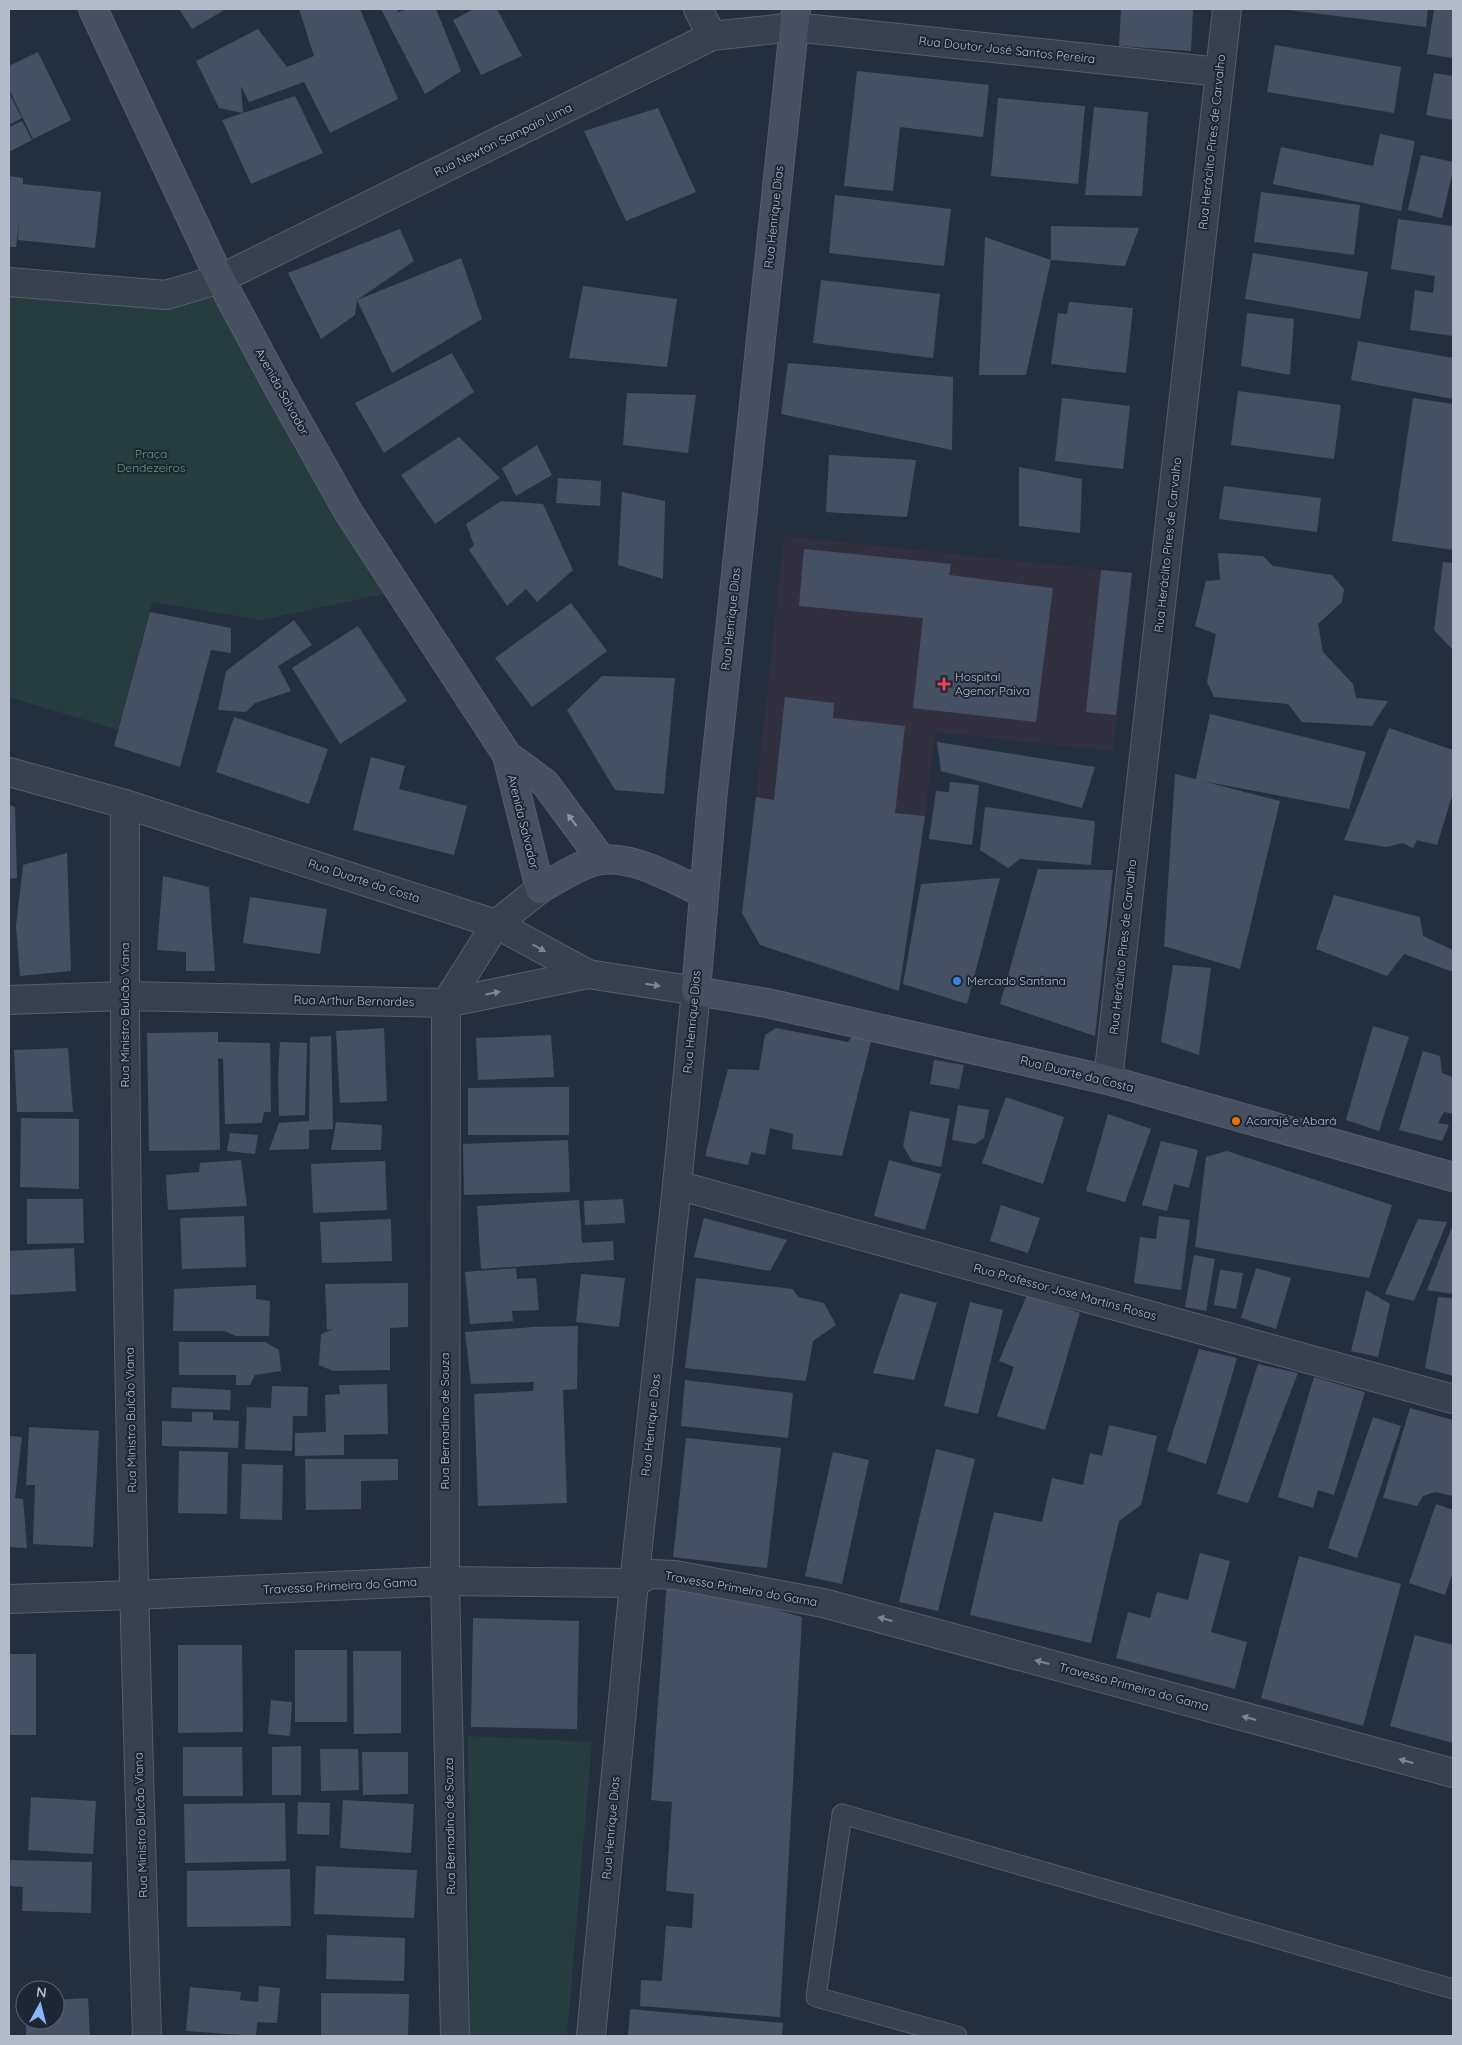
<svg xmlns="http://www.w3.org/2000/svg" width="1462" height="2045" font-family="Quicksand,sans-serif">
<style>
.medical{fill:#32303f}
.green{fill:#263c3f}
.building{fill:#455162}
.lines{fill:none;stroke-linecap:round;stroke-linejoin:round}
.lane-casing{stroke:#565f6c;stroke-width:21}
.street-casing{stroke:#565f6c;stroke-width:30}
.secondary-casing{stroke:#565f6c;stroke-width:30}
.lane{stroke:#38414e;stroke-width:19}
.street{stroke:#38414e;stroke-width:28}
.secondary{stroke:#465061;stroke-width:28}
.oneway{fill:#8e96a5}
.oneway2{fill:#7c8592}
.health-dot{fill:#e0444e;stroke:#1d2633;stroke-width:2}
.shop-dot{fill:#3f7fe0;stroke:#1d2633;stroke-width:2}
.food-dot{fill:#e8710a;stroke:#1d2633;stroke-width:2}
.labels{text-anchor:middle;stroke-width:4;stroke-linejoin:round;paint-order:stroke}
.street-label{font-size:12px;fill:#b4bcc9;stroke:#1d2633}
.park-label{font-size:12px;fill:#6b9a76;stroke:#1d2633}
.poi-label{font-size:12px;fill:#b4bcc9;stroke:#1d2633;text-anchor:start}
</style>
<rect width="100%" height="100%" fill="#242f3e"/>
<polygon class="medical" points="784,536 1132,573 1113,751 935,732 925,816 756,797"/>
<g class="green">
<polygon points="9,282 225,299 383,594 262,620 152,602 118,730 9,697"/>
<polygon points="468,1736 592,1742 567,2036 470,2036"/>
</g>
<g class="building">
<polygon points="179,9 226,9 192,29"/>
<polygon points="299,9 360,9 398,99 330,133 304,82 249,102 241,86 243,113 219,108 196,61 258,29 287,67 314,56"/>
<polygon points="381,9 397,9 398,12 409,9 436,9 461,71 425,94"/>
<polygon points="474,9 497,9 522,56 481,75 453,20"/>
<polygon points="1121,9 1193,9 1191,51 1119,46"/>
<polygon points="1280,9 1428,9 1426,27"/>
<polygon points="1434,9 1453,9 1453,58 1427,54"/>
<polygon points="1275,45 1401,67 1394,113 1267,92"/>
<polygon points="38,52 71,120 33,139 9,89 9,66"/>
<polygon points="857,71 989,85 983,137 900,127 893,191 844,186"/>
<polygon points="1434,73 1453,76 1453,120 1426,115"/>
<polygon points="9,93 22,118 9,125"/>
<polygon points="295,96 323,153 251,184 222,120"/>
<polygon points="998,98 1085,106 1078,184 991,176"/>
<polygon points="1094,107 1148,112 1142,196 1085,195"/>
<polygon points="658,108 696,192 626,221 584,131"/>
<polygon points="22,121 32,140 9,152 9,127"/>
<polygon points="1380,134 1415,141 1401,211 1273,184 1281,147 1373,166"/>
<polygon points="1421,155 1453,162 1453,170 1442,218 1408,210"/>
<polygon points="9,176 23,178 23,184 101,192 95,248 18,240 19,222 16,247 9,247"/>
<polygon points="1261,192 1360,205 1354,255 1254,242"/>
<polygon points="835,195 951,209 944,266 829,253"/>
<polygon points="1398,219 1453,226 1453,336 1410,330 1415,290 1433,293 1435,276 1391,269"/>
<polygon points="1051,226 1139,228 1125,266 1051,260 1026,375 979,375 985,237 1051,260"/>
<polygon points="400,229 414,261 357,300 461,258 482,319 392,373 357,300 355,315 321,339 288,273"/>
<polygon points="1253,253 1368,272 1360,319 1245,299"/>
<polygon points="821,280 940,294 933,358 813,343"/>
<polygon points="583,286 677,299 667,367 569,358"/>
<polygon points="1069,302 1133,308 1126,373 1051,364 1058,313 1067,314"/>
<polygon points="1247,313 1294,319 1290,375 1241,366"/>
<polygon points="1358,341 1453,358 1453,399 1351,380"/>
<polygon points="452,353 474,392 384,453 355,403"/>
<polygon points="788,363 953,377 952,450 781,414"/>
<polygon points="1238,391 1341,405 1334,459 1231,445"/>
<polygon points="627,393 696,395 688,453 623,445"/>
<polygon points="1062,398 1130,406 1123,469 1055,461"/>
<polygon points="1413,398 1453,404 1453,550 1392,541"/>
<polygon points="459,437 500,478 435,524 401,475"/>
<polygon points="537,445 552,475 516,496 502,468"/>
<polygon points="829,455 916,460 907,517 826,512"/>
<polygon points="1019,467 1082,479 1080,533 1019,526"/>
<polygon points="558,478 601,481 600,506 556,503"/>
<polygon points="1224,486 1321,498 1317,532 1219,519"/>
<polygon points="622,492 665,501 663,579 618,565"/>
<polygon points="501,501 543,504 573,570 537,602 526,589 507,606 469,550 474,545 466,524"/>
<polygon points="804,549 951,564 949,575 1053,588 1036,722 913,708 923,618 799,606"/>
<polygon points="1218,553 1263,556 1273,566 1332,575 1344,589 1342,602 1318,624 1323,652 1353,684 1356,698 1388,701 1372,726 1302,722 1288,704 1214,697 1207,682 1216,634 1195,626 1206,581 1220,580"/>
<polygon points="1443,562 1453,563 1453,650 1434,630"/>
<polygon points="1101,570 1132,573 1116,715 1086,712"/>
<polygon points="571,603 607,651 532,707 495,658"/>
<polygon points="150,612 231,628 231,653 211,650 180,767 114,746"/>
<polygon points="294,620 312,645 278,666 291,691 255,703 246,712 218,710 226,671"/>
<polygon points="358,626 407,701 340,744 292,668"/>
<polygon points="602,676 675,678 664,794 615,790 567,710"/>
<polygon points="785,697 834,703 833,718 905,726 895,813 925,816 899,991 760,945 742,913 756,797 774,800"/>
<polygon points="1210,714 1366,752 1349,809 1202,781 1280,801 1240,969 1164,946 1175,774 1196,779"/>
<polygon points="234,717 328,749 309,804 216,772"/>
<polygon points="1389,728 1453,750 1453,793 1437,845 1417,840 1413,848 1403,843 1386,847 1344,840"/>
<polygon points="937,742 1095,767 1082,808 941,771"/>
<polygon points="371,757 405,766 399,789 467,806 454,855 353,830"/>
<polygon points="950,782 979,785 972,845 929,839 936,791 949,792"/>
<polygon points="9,805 15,807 17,878 9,879"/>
<polygon points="985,807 1095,821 1091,865 1020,859 1008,868 980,850"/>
<polygon points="67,853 71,971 20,976 16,926 23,865"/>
<polygon points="1038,869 1113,870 1095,1036 1000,1004"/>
<polygon points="163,876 209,887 215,971 186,971 186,952 157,950"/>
<polygon points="1000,878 967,1004 903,984 921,884"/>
<polygon points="1334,895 1420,917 1423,936 1453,950 1453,972 1404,954 1387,976 1316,949"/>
<polygon points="250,897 327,909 320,954 243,943"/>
<polygon points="1173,965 1211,968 1199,1055 1161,1042"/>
<polygon points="1373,1026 1409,1037 1379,1131 1346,1120"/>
<polygon points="384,1028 387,1101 340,1103 336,1031"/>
<polygon points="776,1028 848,1042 852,1036 871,1042 842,1156 792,1149 793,1134 770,1128 765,1155 751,1152 748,1165 705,1156 728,1069 759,1070 765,1035"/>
<polygon points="218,1032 218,1042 270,1043 271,1112 264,1112 262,1123 225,1124 223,1059 218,1058 220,1150 149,1151 147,1033"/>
<polygon points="551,1035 554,1077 478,1080 476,1038"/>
<polygon points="331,1036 333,1129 309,1130 309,1149 269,1150 279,1123 309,1121 310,1037"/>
<polygon points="280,1042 307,1043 305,1115 279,1116 278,1076"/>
<polygon points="68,1048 73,1112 17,1112 14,1050"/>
<polygon points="1423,1051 1440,1056 1442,1073 1453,1077 1453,1114 1444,1112 1438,1123 1449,1125 1442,1141 1399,1130"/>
<polygon points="934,1060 964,1065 959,1089 930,1084"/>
<polygon points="569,1087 569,1135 468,1135 468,1088"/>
<polygon points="1006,1097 1064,1117 1043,1184 982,1163"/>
<polygon points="958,1105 989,1110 984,1138 975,1144 952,1140"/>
<polygon points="910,1111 950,1119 941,1167 912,1161 903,1146"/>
<polygon points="1108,1114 1151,1129 1125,1202 1086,1191"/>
<polygon points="21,1118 79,1119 79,1189 20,1187"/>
<polygon points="336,1122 382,1125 381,1150 331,1150"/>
<polygon points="230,1133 258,1135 255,1154 227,1151"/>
<polygon points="568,1140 570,1192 464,1195 463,1144"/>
<polygon points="1161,1141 1198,1150 1189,1188 1174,1184 1167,1211 1142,1205"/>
<polygon points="1227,1151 1392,1205 1369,1278 1195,1247 1206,1157"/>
<polygon points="241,1160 247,1206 168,1210 166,1175 199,1172 200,1163"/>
<polygon points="889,1160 941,1174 925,1230 874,1216"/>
<polygon points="385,1161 387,1210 313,1213 311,1164"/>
<polygon points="27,1199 83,1199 84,1243 27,1244"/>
<polygon points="623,1199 625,1223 585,1225 584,1201"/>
<polygon points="579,1200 582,1243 613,1241 614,1260 481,1269 477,1206"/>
<polygon points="1001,1205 1040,1218 1028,1253 990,1241"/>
<polygon points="244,1216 246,1267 182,1269 180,1218"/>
<polygon points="1159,1216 1190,1220 1181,1290 1134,1283 1140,1237 1156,1239"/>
<polygon points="704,1218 787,1240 770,1271 694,1257"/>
<polygon points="391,1219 392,1261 322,1263 320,1222"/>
<polygon points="1418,1219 1447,1222 1414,1301 1385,1294"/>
<polygon points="1452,1227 1453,1227 1453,1294 1427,1290"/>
<polygon points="74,1248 76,1291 9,1295 9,1251"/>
<polygon points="1194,1255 1215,1259 1206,1311 1185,1307"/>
<polygon points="516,1268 517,1279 536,1278 539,1310 512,1311 513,1321 470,1324 465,1272"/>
<polygon points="1256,1268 1291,1278 1276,1329 1241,1318"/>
<polygon points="1220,1270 1243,1273 1236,1309 1214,1305"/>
<polygon points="581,1274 625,1278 619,1327 576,1322"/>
<polygon points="696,1278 793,1289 798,1297 824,1303 836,1325 813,1341 806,1381 685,1368"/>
<polygon points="408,1283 408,1327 390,1328 390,1370 333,1371 319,1365 321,1334 334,1329 327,1330 325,1284"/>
<polygon points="256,1285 256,1299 270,1301 269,1336 236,1336 224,1331 173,1331 174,1289"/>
<polygon points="1366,1290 1390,1304 1378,1357 1351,1351"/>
<polygon points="900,1293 937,1303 914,1380 873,1373"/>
<polygon points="1027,1295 1080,1313 1045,1430 997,1416 1014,1367 999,1361"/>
<polygon points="1438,1297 1453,1298 1453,1376 1425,1368"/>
<polygon points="970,1302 1003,1310 978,1414 944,1406"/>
<polygon points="578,1326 577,1389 563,1390 567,1503 478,1506 474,1394 533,1391 534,1382 471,1384 465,1332 534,1327"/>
<polygon points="179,1342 265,1342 279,1350 281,1371 255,1375 250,1385 236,1385 236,1375 179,1375"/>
<polygon points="1199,1349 1237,1358 1206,1464 1167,1451"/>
<polygon points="1258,1364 1298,1373 1248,1503 1217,1494"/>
<polygon points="1314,1377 1365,1392 1334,1495 1318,1490 1313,1508 1278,1497"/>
<polygon points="685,1380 793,1393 788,1438 681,1426"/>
<polygon points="387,1384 388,1434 344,1435 344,1455 295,1456 295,1433 326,1432 325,1395 340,1394 339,1385"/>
<polygon points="272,1386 308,1387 307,1416 293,1416 292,1451 245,1449 247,1407 271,1408"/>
<polygon points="172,1387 231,1390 230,1410 171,1408"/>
<polygon points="1410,1408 1453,1420 1453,1496 1435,1492 1423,1496 1417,1506 1383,1498"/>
<polygon points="192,1412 213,1412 213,1420 239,1421 238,1448 162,1446 162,1421 192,1422"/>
<polygon points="1373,1417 1401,1426 1357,1558 1328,1548"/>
<polygon points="1109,1425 1157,1436 1141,1505 1119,1521 1091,1643 970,1615 994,1512 1042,1522 1052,1478 1083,1485 1090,1453 1102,1456"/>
<polygon points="29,1427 99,1431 93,1547 33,1544 35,1485 26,1485"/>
<polygon points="9,1436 22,1437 15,1498 23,1499 27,1548 9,1547"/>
<polygon points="686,1438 781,1448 767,1568 673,1557"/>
<polygon points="936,1449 975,1459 938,1611 899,1602"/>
<polygon points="179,1451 228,1452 227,1514 178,1513"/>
<polygon points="833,1452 869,1460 842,1584 805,1576"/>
<polygon points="305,1459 398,1459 398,1480 361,1481 361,1509 306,1510"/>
<polygon points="242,1464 283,1465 282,1520 240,1519"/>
<polygon points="1436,1504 1453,1510 1453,1572 1445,1595 1409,1583"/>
<polygon points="1200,1553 1230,1561 1211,1632 1247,1642 1235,1689 1116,1658 1128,1612 1150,1618 1157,1592 1188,1600"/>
<polygon points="1299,1556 1401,1584 1363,1726 1261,1698"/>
<polygon points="667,1579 802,1617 780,2017 640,2006 641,1980 662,1981 666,1926 692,1928 694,1894 666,1891 672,1802 651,1800"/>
<polygon points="473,1618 579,1621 577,1729 471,1727"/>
<polygon points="1415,1635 1453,1645 1453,1743 1390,1726"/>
<polygon points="178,1645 242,1645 243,1732 178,1733"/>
<rect x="295" y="1650" width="52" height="72"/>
<polygon points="353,1651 401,1651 401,1733 354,1734"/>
<rect x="9" y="1654" width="27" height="81"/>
<polygon points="271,1700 292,1702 290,1736 268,1734"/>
<polygon points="301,1746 301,1795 272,1795 272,1747"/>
<polygon points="183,1747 242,1747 243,1796 183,1796"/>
<polygon points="320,1749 358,1749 359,1790 321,1791"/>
<polygon points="362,1752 408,1752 408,1794 363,1795"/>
<polygon points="31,1797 96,1801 93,1854 28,1850"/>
<polygon points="343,1800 414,1804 411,1853 340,1848"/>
<polygon points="298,1802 330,1803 329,1835 297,1834"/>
<polygon points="285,1803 286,1861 185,1863 184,1804"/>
<polygon points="9,1860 92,1862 91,1913 22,1911 23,1887 9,1886"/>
<polygon points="316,1866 417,1870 414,1918 314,1914"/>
<polygon points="290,1869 291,1926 187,1927 187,1871"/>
<polygon points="327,1935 405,1938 404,1981 326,1979"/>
<polygon points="259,1986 280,1988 277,2023 257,2022 256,2036 186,2031 190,1987 241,1992 240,2000 258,2002"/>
<polygon points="321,1993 409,1994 408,2036 321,2036"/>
<polygon points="88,1998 90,2036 26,2036 26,2020 55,2020 55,2000"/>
<polygon points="630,2009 783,2023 782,2036 628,2036"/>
</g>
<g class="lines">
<defs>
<polyline id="lane" points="957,2036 816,1997 842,1814 1453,1989"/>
<g id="street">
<polyline points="698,9 712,36"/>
<polyline points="9,282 166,295 220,279 712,36 794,27 1220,72"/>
<polyline points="9,772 125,804 496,924 540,889"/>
<path d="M125,804C123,1215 134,1626 147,2036"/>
<polyline points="9,1000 124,996 446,1003 588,974 696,991 677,1185 634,1583 591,2036"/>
<polyline points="1108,1080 1227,9"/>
<polyline points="677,1185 1453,1399"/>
<polyline points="9,1599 133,1595 445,1581 634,1583 650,1574 675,1575 823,1603 1453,1773"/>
<polyline points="455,2036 445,1581 446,1003 496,924 588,974"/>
</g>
<g id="secondary">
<polyline points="93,9 220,279 278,387 349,513 507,755 545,783 601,859"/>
<polyline points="796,9 712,800 696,991 767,1003 1108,1080 1453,1177"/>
<path d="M507,755L540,889C556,880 584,861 602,860C636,856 674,880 704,893"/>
</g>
</defs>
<use href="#lane" class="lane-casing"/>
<use href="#street" class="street-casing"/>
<use href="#secondary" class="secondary-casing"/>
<use href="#lane" class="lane"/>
<use href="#street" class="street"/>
<use href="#secondary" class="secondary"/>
</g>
<defs><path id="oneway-solid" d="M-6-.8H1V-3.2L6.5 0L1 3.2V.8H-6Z" transform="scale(1.25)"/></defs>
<use class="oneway" href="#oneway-solid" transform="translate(572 820) rotate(-127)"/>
<g class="oneway2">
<use href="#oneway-solid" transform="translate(539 948) rotate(29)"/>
<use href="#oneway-solid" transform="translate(653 985) rotate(9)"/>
<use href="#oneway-solid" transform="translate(493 993) rotate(-11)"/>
<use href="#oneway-solid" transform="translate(885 1619) rotate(-165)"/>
<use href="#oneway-solid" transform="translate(1042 1662) rotate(-165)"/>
<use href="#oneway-solid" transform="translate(1249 1718) rotate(-165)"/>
<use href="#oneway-solid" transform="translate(1406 1761) rotate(-165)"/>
</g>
<path class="health-dot" d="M941.5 676.5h5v5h5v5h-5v5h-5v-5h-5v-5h5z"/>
<circle class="shop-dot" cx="957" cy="981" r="5"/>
<circle class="food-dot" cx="1236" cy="1121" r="5"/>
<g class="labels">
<g class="street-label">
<text transform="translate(1007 50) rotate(6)" y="4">Rua Doutor José Santos Pereira</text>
<text transform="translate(503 140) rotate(-26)" y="4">Rua Newton Sampaio Lima</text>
<text transform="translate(1212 142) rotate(-84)" y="4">Rua Heráclito Pires de Carvalho</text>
<text transform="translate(774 217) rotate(-84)" y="4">Rua Henrique Dias</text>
<text transform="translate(282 392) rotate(61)" y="4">Avenida Salvador</text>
<text transform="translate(1168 545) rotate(-84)" y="4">Rua Heráclito Pires de Carvalho</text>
<text transform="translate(731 619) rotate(-84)" y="4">Rua Henrique Dias</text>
<text transform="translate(523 822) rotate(76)" y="4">Avenida Salvador</text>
<text transform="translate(364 881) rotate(18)" y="4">Rua Duarte da Costa</text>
<text transform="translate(1123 947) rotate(-84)" y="4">Rua Heráclito Pires de Carvalho</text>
<text transform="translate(354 1001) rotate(1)" y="4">Rua Arthur Bernardes</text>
<text transform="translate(125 1015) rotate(-90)" y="4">Rua Ministro Bulcão Viana</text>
<text transform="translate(692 1022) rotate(-85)" y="4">Rua Henrique Dias</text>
<text transform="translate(1077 1074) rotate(14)" y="4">Rua Duarte da Costa</text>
<text transform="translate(1065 1292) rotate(15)" y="4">Rua Professor José Martins Rosas</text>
<text transform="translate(131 1420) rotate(-91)" y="4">Rua Ministro Bulcão Viana</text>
<text transform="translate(445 1421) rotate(-90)" y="4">Rua Bernadino de Souza</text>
<text transform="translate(651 1425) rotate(-84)" y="4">Rua Henrique Dias</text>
<text transform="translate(340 1586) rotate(-3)" y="4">Travessa Primeira do Gama</text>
<text transform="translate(741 1589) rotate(10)" y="4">Travessa Primeira do Gama</text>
<text transform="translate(1134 1687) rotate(15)" y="4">Travessa Primeira do Gama</text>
<text transform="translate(141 1825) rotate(-92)" y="4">Rua Ministro Bulcão Viana</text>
<text transform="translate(450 1826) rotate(-91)" y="4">Rua Bernadino de Souza</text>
<text transform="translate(611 1828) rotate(-85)" y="4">Rua Henrique Dias</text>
</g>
<g class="park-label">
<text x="151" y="458">Praça<tspan x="151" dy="14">Dendezeiros</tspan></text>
</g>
<g class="poi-label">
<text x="955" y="681">Hospital<tspan x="955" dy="14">Agenor Paiva</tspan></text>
<text x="967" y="985">Mercado Santana</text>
<text x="1246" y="1125">Acarajé e Abará</text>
</g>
</g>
<rect width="1462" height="2045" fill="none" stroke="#b4bcc9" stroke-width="20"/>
<g transform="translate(40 2005) rotate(7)"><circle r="24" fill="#1d2633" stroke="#59626f"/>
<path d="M0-4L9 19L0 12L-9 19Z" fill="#8ab4f8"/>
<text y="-8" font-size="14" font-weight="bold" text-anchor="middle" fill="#b4bcc9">N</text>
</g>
</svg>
